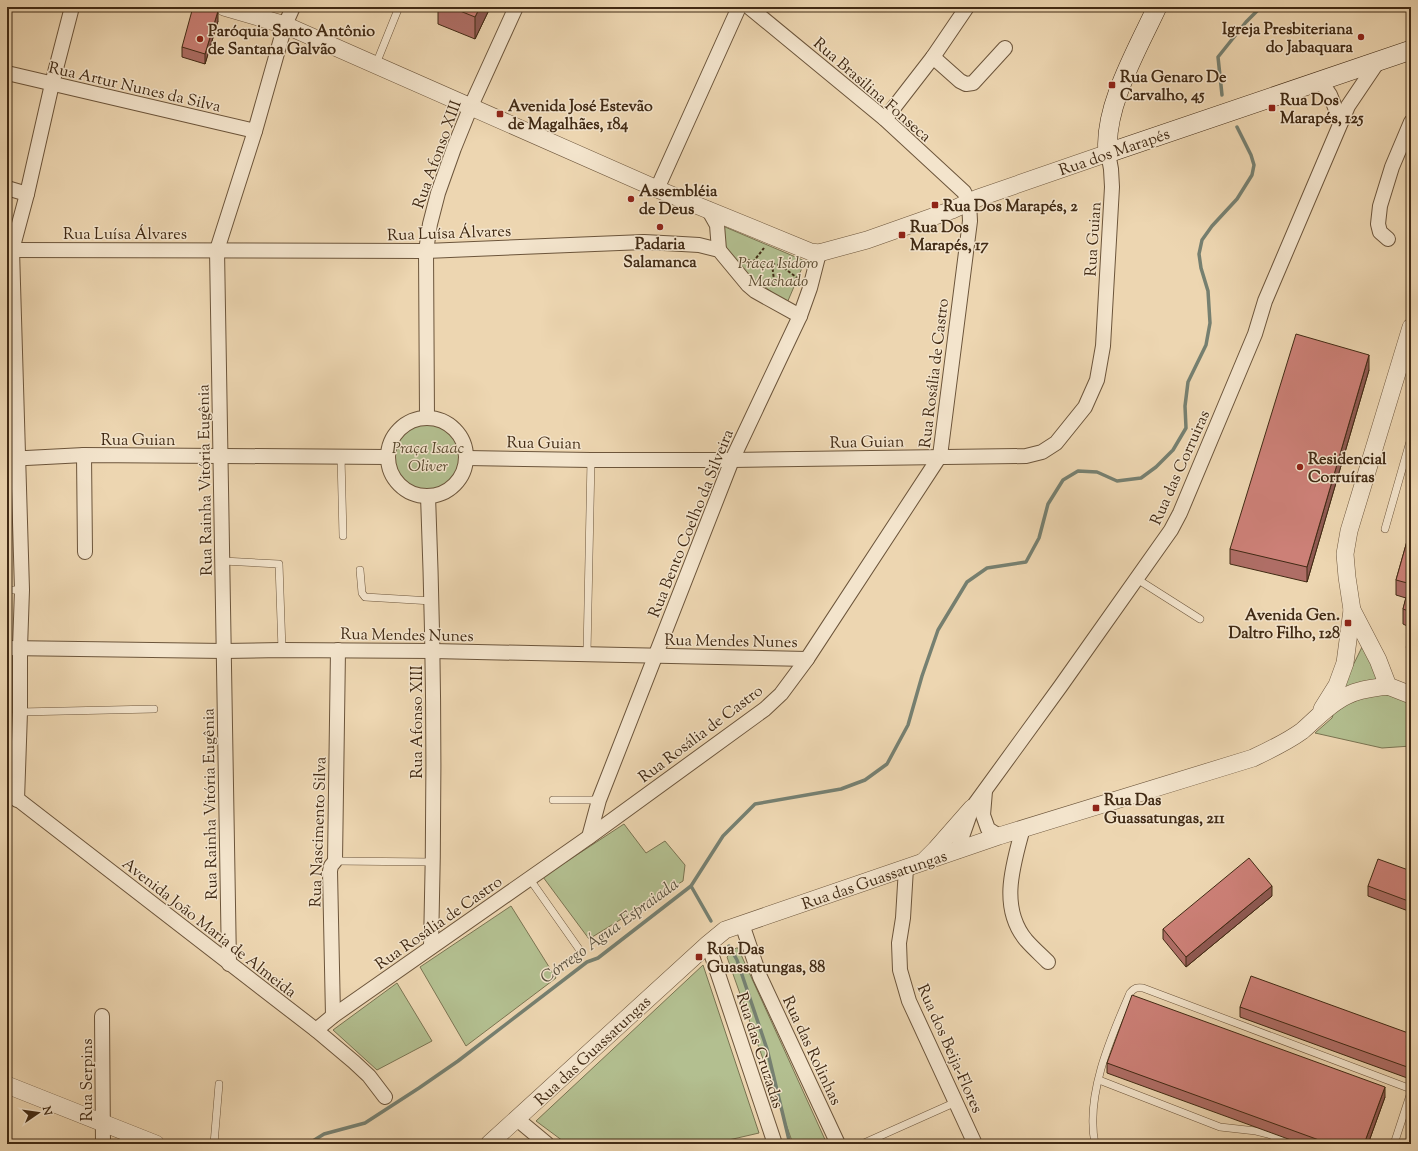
<svg xmlns="http://www.w3.org/2000/svg" width="1418" height="1151" font-family="'Sorts Mill Goudy',serif">
<style>
.green{fill:#b3bf90;stroke:#7a7452}
.lines{fill:none;stroke-linecap:round;stroke-linejoin:round}
.stream{stroke:#768071;stroke-width:3.5}
.service-casing{stroke:#6c553b;stroke-width:8}
.minor-casing{stroke:#6c553b;stroke-width:16}
.tertiary-casing{stroke:#6c553b;stroke-width:18}
.secondary-casing{stroke:#412a14;stroke-width:20}
.path{stroke:#412a14;stroke-width:2;stroke-dasharray:3 2;stroke-linecap:butt}
.service{stroke:#f3e4cc;stroke-width:7}
.minor{stroke:#f3e4cc;stroke-width:14}
.tertiary{stroke:#f3e4cc;stroke-width:17}
.secondary{stroke:#f3e4cc;stroke-width:19}
.wall{fill:#af6e66;stroke:#412a14}
.shaded-wall{fill:#8f5a53;stroke:#412a14}
.building{fill:#cc8077;stroke:#412a14}
.poi-dot{fill:#8f2418;stroke:#f3e4cc;stroke-width:1.5}
.labels{text-anchor:middle;stroke-width:3;stroke-linejoin:round;paint-order:stroke}
.poi-label{font-size:16px;font-weight:bold;fill:#412a14;stroke:#f3e4cc;text-anchor:start}
.street-label{font-size:16px;fill:#412a14;stroke:#f3e4cc}
.park-label{font-size:16px;font-style:italic;fill:#58482d;stroke:#f3e4cc}
.water-label{font-size:17px;font-style:italic;fill:#574e3b;stroke:#f3e4cc}
</style>
<rect width="100%" height="100%" fill="#edd6b1"/>
<filter id="stains"><feTurbulence type="fractalNoise" baseFrequency=".005" numOctaves="4"/><feColorMatrix values="0 0 0 0 .2 0 0 0 0 .09 0 0 0 0 .02 0 0 0 .5 -.17"/></filter>
<radialGradient id="worn" r=".72"><stop offset=".6" stop-color="#630" stop-opacity="0"/><stop offset="1" stop-color="#630" stop-opacity=".3"/></radialGradient>
<g class="green">
<polygon points="725,227 805,261 787,303 751,277 742,268 721,241 722,229"/>
<circle cx="429" cy="457" r="36"/>
<polygon points="1363,645 1411,702 1411,746 1382,748 1315,733 1332,718 1342,688"/>
<polygon points="624,824 646,853 665,841 685,865 683,881 589,939 543,877"/>
<polygon points="511,906 556,978 466,1046 420,967"/>
<polygon points="736,948 738,948 827,1144 793,1144 727,957"/>
<polygon points="703,965 759,1133 720,1142 720,1144 567,1144 536,1121"/>
<polygon points="397,983 432,1041 377,1070 333,1030"/>
</g>
<g class="lines">
<g class="stream">
<polyline points="1222,95 1218,57 1246,22 1261,7"/>
<polyline points="691,886 711,921"/>
<polyline points="729,946 737,960 767,1049 790,1144"/>
<polyline points="308,1144 324,1134 365,1123 419,1088 458,1061 587,962 598,958 691,886 723,836 755,804 841,789 865,780 887,764 908,725 922,676 938,630 967,582 987,568 1026,562 1039,538 1048,504 1063,480 1078,471 1097,472 1117,481 1141,478 1156,467 1173,450 1186,428 1185,406 1188,382 1206,345 1210,323 1208,291 1201,268 1199,254 1202,240 1212,226 1237,199 1252,175 1254,165 1251,155 1237,127"/>
</g>
<defs>
<g id="service">
<polyline points="376,64 399,7"/>
<polyline points="341,457 343,536"/>
<polyline points="1385,529 1411,438"/>
<polyline points="223,561 279,564 282,650"/>
<polyline points="360,570 362,593 365,597 432,601"/>
<polyline points="1137,579 1200,619"/>
<polyline points="7,590 22,590"/>
<polyline points="1410,647 1411,648"/>
<polyline points="587,653 591,460"/>
<polyline points="20,712 154,709"/>
<polyline points="553,800 599,800"/>
<polyline points="335,861 433,862"/>
<polyline points="529,878 579,949"/>
<polyline points="1099,1080 1220,1127 1256,1131 1268,1134 1296,1144"/>
<polyline points="214,1144 219,1084"/>
<polyline points="862,1144 956,1102"/>
<path d="M1095,1144C1085,1095 1111,1037 1130,993C1134,988 1137,987 1143,988L1411,1089"/>
<polyline points="1394,1144 1411,1092"/>
</g>
<g id="minor">
<polyline points="933,57 960,81 966,84 973,83 1005,48"/>
<polyline points="7,73 255,131"/>
<polyline points="1320,80 1330,95 1341,122"/>
<polyline points="885,119 933,57 967,7"/>
<polyline points="7,188 27,194"/>
<polyline points="657,189 739,7"/>
<polyline points="708,209 717,225 719,250"/>
<polyline points="1388,239 1380,232 1378,224 1380,206 1392,167 1411,122"/>
<polyline points="7,250 426,251 644,242 682,244 699,245 719,250 748,285 755,291 800,316"/>
<polyline points="427,417 426,251 430,224 438,193 454,148 471,106 516,7"/>
<circle cx="427" cy="457" r="39"/>
<polyline points="84,455 85,552"/>
<polyline points="467,458 591,460 732,460 1026,456 1042,452 1056,443 1085,407 1097,380 1103,346 1112,187 1111,169 1108,153"/>
<polyline points="7,459 84,455 388,457"/>
<path d="M428,497C434,647 435,797 431,947"/>
<polyline points="7,648 224,651 282,650 433,651 807,659"/>
<polyline points="7,791 316,1030 354,1062 369,1076 385,1097"/>
<polyline points="985,791 983,815 988,829 999,836"/>
<polyline points="17,800 20,712 20,648 22,590 12,250 27,194 52,84 72,7"/>
<path d="M1023,828C1013,865 999,907 1026,940C1033,948 1041,955 1048,962"/>
<polyline points="589,837 599,800 732,460 800,316 810,288 819,253"/>
<polyline points="957,851 972,808 1060,687 1171,530 1180,513 1255,334 1265,301 1348,106 1377,63"/>
<polyline points="906,868 903,918 899,943 900,970 909,1001 975,1144"/>
<polyline points="742,924 760,977 838,1144"/>
<polyline points="708,944 775,1144"/>
<polyline points="229,964 217,250 255,131 285,25 293,7"/>
<polyline points="102,1016 103,1144"/>
<polyline points="333,1016 330,871 331,866 335,861 338,650"/>
<polyline points="316,1030 333,1016 589,837 765,709 781,694 807,659 940,456 970,221 969,202 964,192 885,119 749,7"/>
<polyline points="517,1119 547,1144"/>
</g>
<g id="tertiary">
<polyline points="224,7 285,25 657,189 811,252 819,253 867,240 952,210 978,198 1108,153"/>
<polyline points="1411,327 1349,531 1345,554 1347,577 1352,610 1378,660 1388,686 1411,695"/>
<polyline points="1322,709 1337,685 1345,663 1352,610"/>
<polyline points="924,861 936,849 972,808"/>
<polyline points="7,1085 156,1144"/>
<path d="M489,1144L708,944L725,930L999,836L1253,758C1270,750 1287,742 1302,731C1316,719 1329,704 1346,696C1359,689 1374,688 1388,686"/>
</g>
<path id="secondary" d="M1157,7C1138,48 1103,108 1108,153L1411,50"/>
</defs>
<use href="#service" class="service-casing"/>
<use href="#minor" class="minor-casing"/>
<use href="#tertiary" class="tertiary-casing"/>
<use href="#secondary" class="secondary-casing"/>
<g class="path">
<polyline points="743,258 753,262 780,265 791,260"/>
<polyline points="753,262 764,248"/>
<polyline points="772,264 775,288"/>
<polyline points="780,265 800,280"/>
</g>
<use href="#service" class="service"/>
<use href="#minor" class="minor"/>
<use href="#tertiary" class="tertiary"/>
<use href="#secondary" class="secondary"/>
</g>
<g class="wall">
<polygon points="438,7 488,7 488,12 475,39 438,24"/>
<polygon points="218,21 205,64 182,57 182,47"/>
<polygon points="1369,370 1307,582 1230,564 1230,549"/>
<polygon points="1411,527 1411,642 1407,641 1407,626 1403,624 1403,609 1406,598 1396,595 1396,580"/>
<polygon points="1411,871 1411,912 1368,896 1368,886"/>
<polygon points="1272,896 1186,967 1163,939 1163,929"/>
<polygon points="1240,1007 1411,1034 1411,1076 1410,1079 1240,1017"/>
<polygon points="1107,1063 1385,1097 1368,1144 1302,1144 1107,1073"/>
</g>
<g class="shaded-wall">
<polygon points="480,7 488,7 488,12 475,39 475,17"/>
<polygon points="218,11 218,21 205,64 205,54"/>
<polygon points="1369,355 1369,370 1307,582 1307,567"/>
<polygon points="1272,886 1272,896 1186,967 1186,957"/>
<polygon points="1411,1065 1411,1076 1410,1079 1410,1068"/>
<polygon points="1385,1087 1385,1097 1368,1144 1364,1144"/>
</g>
<g class="building">
<polygon points="193,7 205,7 218,11 205,54 182,47"/>
<polygon points="450,7 480,7 475,17"/>
<polygon points="1296,334 1369,355 1307,567 1230,549"/>
<polygon points="1411,527 1411,584 1396,580"/>
<polygon points="1406,597 1411,598 1411,627 1407,626 1411,612 1403,609"/>
<polygon points="1249,858 1272,886 1186,957 1163,929"/>
<polygon points="1378,859 1411,871 1411,902 1368,886"/>
<polygon points="1251,976 1411,1034 1411,1065 1410,1068 1240,1007"/>
<polygon points="1132,995 1385,1087 1364,1144 1330,1144 1107,1063"/>
</g>
<g class="poi-dot">
<circle cx="1361" cy="37" r="4"/>
<circle cx="200" cy="39" r="4"/>
<rect x="1108" y="81" width="8" height="8" rx="2"/>
<rect x="1268" y="104" width="8" height="8" rx="2"/>
<rect x="496" y="110" width="8" height="8" rx="2"/>
<circle cx="631" cy="199" r="4"/>
<rect x="931" y="201" width="8" height="8" rx="2"/>
<circle cx="660" cy="227" r="4"/>
<rect x="898" y="231" width="8" height="8" rx="2"/>
<circle cx="1300" cy="467" r="4"/>
<rect x="1344" y="619" width="8" height="8" rx="2"/>
<rect x="1092" y="804" width="8" height="8" rx="2"/>
<rect x="695" y="953" width="8" height="8" rx="2"/>
</g>
<g class="labels">
<g class="poi-label">
<text x="1353" y="34" text-anchor="end">Igreja Presbiteriana<tspan x="1353" dy="18">do Jabaquara</tspan></text>
<text x="208" y="36">Paróquia Santo Antônio<tspan x="208" dy="18">de Santana Galvão</tspan></text>
<text x="1120" y="82">Rua Genaro De<tspan x="1120" dy="18">Carvalho, 45</tspan></text>
<text x="1280" y="105">Rua Dos<tspan x="1280" dy="18">Marapés, 125</tspan></text>
<text x="508" y="111">Avenida José Estevão<tspan x="508" dy="18">de Magalhães, 184</tspan></text>
<text x="639" y="196">Assembléia<tspan x="639" dy="18">de Deus</tspan></text>
<text x="943" y="211">Rua Dos Marapés, 2</text>
<text x="910" y="232">Rua Dos<tspan x="910" dy="18">Marapés, 17</tspan></text>
<text x="660" y="249" text-anchor="middle">Padaria<tspan x="660" dy="18">Salamanca</tspan></text>
<text x="1308" y="464">Residencial<tspan x="1308" dy="18">Corruíras</tspan></text>
<text x="1340" y="620" text-anchor="end">Avenida Gen.<tspan x="1340" dy="18">Daltro Filho, 128</tspan></text>
<text x="1104" y="805">Rua Das<tspan x="1104" dy="18">Guassatungas, 211</tspan></text>
<text x="707" y="954">Rua Das<tspan x="707" dy="18">Guassatungas, 88</tspan></text>
</g>
<g class="street-label">
<text transform="translate(135 86) rotate(13)" y="6">Rua Artur Nunes da Silva</text>
<text transform="translate(873 89) rotate(41)" y="6">Rua Brasilina Fonseca</text>
<text transform="translate(1114 151) rotate(-19)" y="6">Rua dos Marapés</text>
<text transform="translate(436 154) rotate(-70)" y="6">Rua Afonso XIII</text>
<text transform="translate(449 232) rotate(-2)" y="6">Rua Luísa Álvares</text>
<text x="125" y="239">Rua Luísa Álvares</text>
<text transform="translate(1092 239) rotate(-86)" y="6">Rua Guian</text>
<text transform="translate(933 373) rotate(-83)" y="6">Rua Rosália de Castro</text>
<text x="138" y="445">Rua Guian</text>
<text transform="translate(867 441) rotate(-1)" y="6">Rua Guian</text>
<text transform="translate(544 442) rotate(1)" y="6">Rua Guian</text>
<text transform="translate(1179 467) rotate(-66)" y="6">Rua das Corruiras</text>
<text transform="translate(204 480) rotate(-91)" y="6">Rua Rainha Vitória Eugênia</text>
<text transform="translate(690 523) rotate(-68)" y="6">Rua Bento Coelho da Silveira</text>
<text transform="translate(407 634) rotate(1)" y="6">Rua Mendes Nunes</text>
<text transform="translate(731 640) rotate(1)" y="6">Rua Mendes Nunes</text>
<text transform="translate(416 722) rotate(-90)" y="6">Rua Afonso XIII</text>
<text transform="translate(700 733) rotate(-37)" y="6">Rua Rosália de Castro</text>
<text transform="translate(209 804) rotate(-91)" y="6">Rua Rainha Vitória Eugênia</text>
<text transform="translate(317 832) rotate(-88)" y="6">Rua Nascimento Silva</text>
<text transform="translate(874 879) rotate(-19)" y="6">Rua das Guassatungas</text>
<text transform="translate(438 922) rotate(-35)" y="6">Rua Rosália de Castro</text>
<text transform="translate(210 927) rotate(38)" y="6">Avenida João Maria de Almeida</text>
<text transform="translate(951 1048) rotate(66)" y="6">Rua dos Beija-Flores</text>
<text transform="translate(592 1050) rotate(-43)" y="6">Rua das Guassatungas</text>
<text transform="translate(761 1050) rotate(72)" y="6">Rua das Cruzadas</text>
<text transform="translate(813 1050) rotate(65)" y="6">Rua das Rolinhas</text>
<text transform="translate(86 1080) rotate(-90)" y="6">Rua Serpins</text>
</g>
<g class="park-label">
<text x="778" y="268">Praça Isidoro<tspan x="778" dy="18">Machado</tspan></text>
<text x="428" y="453">Praça Isaac<tspan x="428" dy="18">Oliver</tspan></text>
</g>
<g class="water-label">
<text transform="translate(609 930) rotate(-36)" y="6">Córrego Água Espraiada</text>
</g>
</g>
<rect width="1418" height="1151" fill="none" stroke="#edd6b1" stroke-width="24"/>
<rect x="8" y="8" width="1402" height="1135" fill="none" stroke="#412a14" stroke-width="2"/>
<rect x="12" y="12" width="1394" height="1127" fill="none" stroke="#412a14"/>
<g transform="translate(38 1113) rotate(77)" stroke="#f3e4cc" stroke-width="3" paint-order="stroke">
<path d="M0-3L7 15L0 10L-7 15Z" fill="#412a14"/>
<text y="-6" font-size="11" font-weight="bold" text-anchor="middle" fill="#412a14">N</text>
</g>
<rect width="100%" height="100%" filter="url(#stains)"/>
<rect width="100%" height="100%" fill="url(#worn)"/>
</svg>
